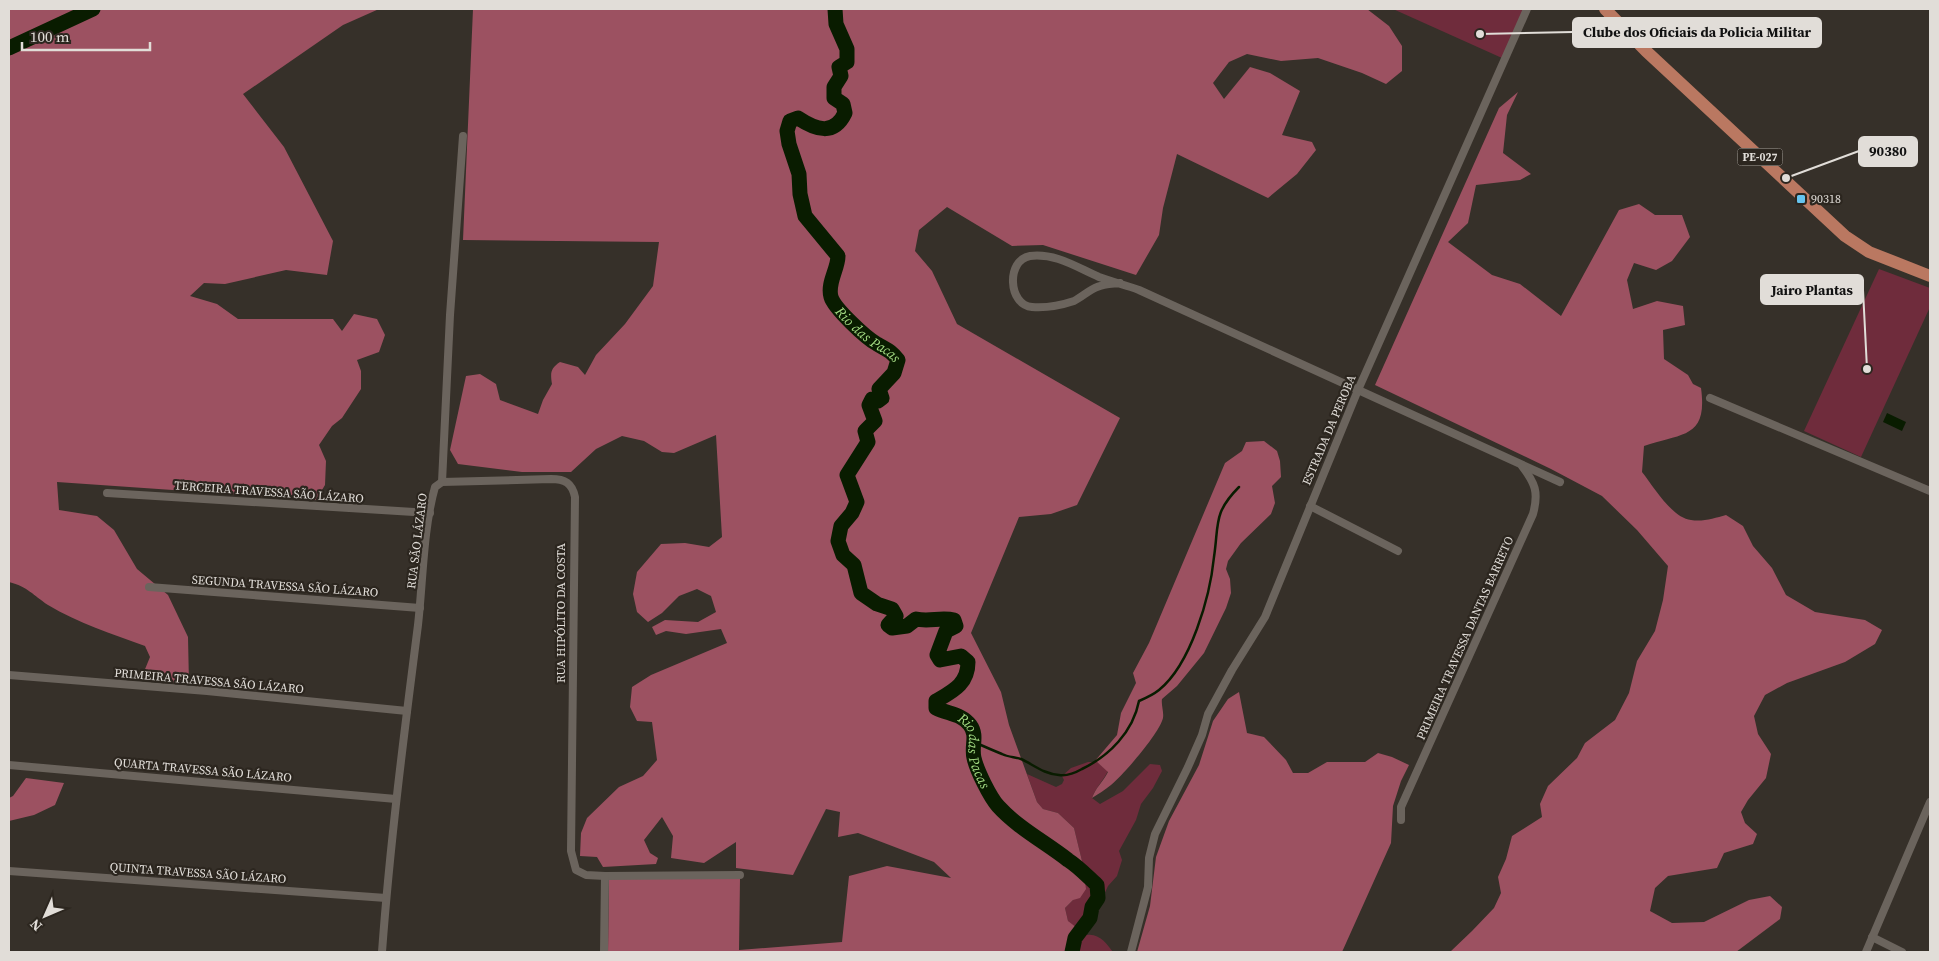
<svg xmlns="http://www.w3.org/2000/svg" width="1939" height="961" font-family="'Source Serif 4',serif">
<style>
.green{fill:#6f2c3c}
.forest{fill:#9c5161}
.water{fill:#091c00}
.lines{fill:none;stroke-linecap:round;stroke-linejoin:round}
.stream{stroke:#091c00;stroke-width:2.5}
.river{stroke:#091c00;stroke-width:15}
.street{stroke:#6b645d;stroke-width:8}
.primary{stroke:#ba7861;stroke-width:12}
.poi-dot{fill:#66c4ef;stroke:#2c261f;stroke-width:2}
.labels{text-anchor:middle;stroke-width:4.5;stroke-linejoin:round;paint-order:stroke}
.shield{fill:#2c261f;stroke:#aba6a0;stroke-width:1}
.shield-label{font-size:11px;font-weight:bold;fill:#e1ddd8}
.poi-label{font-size:12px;fill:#e1ddd8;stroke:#2c261f;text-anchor:start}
.street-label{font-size:12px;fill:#e1ddd8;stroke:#2c261f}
.water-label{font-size:14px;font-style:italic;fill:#a1d880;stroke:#2c261f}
.leader{fill:none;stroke:#e1ddd8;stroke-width:2}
.callout-dot{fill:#e1ddd8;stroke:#2c261f;stroke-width:2}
.callout{fill:#e1ddd8;stroke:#e1ddd8;stroke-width:2}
.callout-label{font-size:14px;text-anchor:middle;font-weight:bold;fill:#111}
</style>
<rect width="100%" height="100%" fill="#363029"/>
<g class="green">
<polygon points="1393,9 1524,9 1502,58"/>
<polygon points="1879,269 1930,288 1930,307 1861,457 1804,431"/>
<path d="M1088,762H1097L1108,771C1103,781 1096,787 1092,798L1100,804L1123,791L1150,764L1160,765L1162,771L1153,788L1141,804L1136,820L1119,851L1122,860L1117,876L1108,886L1087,931V935C1099,933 1107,944 1113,952H1079L1080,941L1068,921L1065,908L1073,900L1082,861L1074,828L1058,813L1043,809L1037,802L1027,774L1056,787L1062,784L1064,780L1062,776L1071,768Z"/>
</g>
<g class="forest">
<path d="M9,9H379L343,25L243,94L284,147L333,241L327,275L286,270L225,284L204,283L190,296L217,304L238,319H333L342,331L354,314L377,319L385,335L379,352L357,360L361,371V389L342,418L332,426L319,445L326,461L325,485L316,500L57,482L59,510L97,516L114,530L137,569L168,595L188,637L189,684L141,679L150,657L145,646C112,634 78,623 48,605C33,595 28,587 9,582Z"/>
<path d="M473,9H1367L1389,26L1402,46V71L1386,84L1362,73L1318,58L1281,61L1247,54L1229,62L1213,83L1224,99L1250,67L1270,73L1300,91L1282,135L1312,142L1316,150L1297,174L1268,198L1177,154L1163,208L1159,235L1136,275L1043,245L1012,246L947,207L919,230L915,251L932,271L957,324L1120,418L1077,505L1051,514L1019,517L971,633L1001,692L1009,725L1037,802L1043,809L1058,813L1074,828L1082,861L1086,889L1080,898L1073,900L1065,908L1068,921L1077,928L1079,952H608L609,879H740L739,950L842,942L849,876L887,866L951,878L934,862L858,833L838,837L840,812L826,809L793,875L736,868V842L704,863L671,858L673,836L662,817L644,840L650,853L658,858L656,864L603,867L597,857L580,856L581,833L587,818L619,787L643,776L657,760L652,722L637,721L630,707L632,687L651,675L727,643L721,629L686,634L666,631L656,635L652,627L665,620L698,622L716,612L711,596L697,589L679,596L662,613L648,622L637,612L633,594L637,572L661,544L685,543L709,547L722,537L716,435L674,453L662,452L644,441L622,436L596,449L571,472H522L458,464L450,450L466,376L480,374L496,384L500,400L538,414L543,400L552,384C550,372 551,368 560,362L578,367L585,375L596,355L625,324L653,286L659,242L463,240Z"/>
<path d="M1518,92L1507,115L1503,153L1531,174L1520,180L1476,185L1468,223L1448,242L1492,275L1520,284L1561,316L1619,210L1639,204L1655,215H1682L1690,237L1672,261L1656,270L1634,263L1627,280L1633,309L1657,301L1683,306L1685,325L1663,330L1664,359L1688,375L1693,384L1701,388C1708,439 1682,433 1644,446L1642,472C1653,486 1672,518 1691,520C1703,522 1715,518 1726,515L1743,526L1753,546L1772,568L1786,595L1815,612L1865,620L1882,630L1875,644L1845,662L1787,683L1765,695L1754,716L1758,734L1771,754L1766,778L1748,800L1741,812L1745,823L1757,834L1753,844L1724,853L1717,868L1668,876L1655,888L1650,911L1672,923L1704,922L1749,900L1770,896L1782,907L1780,919L1736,952H1450L1472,931L1494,908L1501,893L1498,877L1506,859L1512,836L1542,817L1540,804L1548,786L1577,758L1585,743L1615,720L1629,693L1637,661L1655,631L1663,600L1668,566L1637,530L1602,496L1551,469L1375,385L1499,108Z"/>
<path d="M1264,441L1277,451L1280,461L1281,477L1272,486L1275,503L1271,514L1241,543L1228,561L1226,569L1230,579L1231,593L1226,608L1204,653L1177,686L1162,699C1161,705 1164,712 1163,718C1159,734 1124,774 1111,785C1105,790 1098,794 1092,798C1096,787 1103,782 1108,772L1097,762H1094L1117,735L1121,713L1136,683L1133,673L1149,643L1225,463L1242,451L1246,442Z"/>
<polygon points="1239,692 1247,733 1264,737 1286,760 1293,773 1308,773 1327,762 1365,762 1378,753 1392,757 1409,765 1401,781 1393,806 1391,843 1342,952 1137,952 1150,906 1156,857 1169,821 1199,765 1213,721 1228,699"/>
<polygon points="26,778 64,783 55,805 34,815 9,821 9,798 13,796"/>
</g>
<polygon class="water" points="1887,413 1906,422 1902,431 1883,422"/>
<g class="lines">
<path class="stream" d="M974,742C983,746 992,750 1002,754C1008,757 1015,757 1021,759C1034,765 1044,774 1059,775C1066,776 1075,773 1082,769C1109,756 1133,732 1139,701C1146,698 1154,694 1159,690C1191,664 1210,597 1214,557C1219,524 1213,513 1239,487"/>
<g class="river">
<path id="s1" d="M835,9L836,24L847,49V62L839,67L841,76L834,87V98L843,104L845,113C834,136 816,130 798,118L790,121L787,131L789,144L799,174L800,194L805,216L838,256C838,269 827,283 831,297C834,308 866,338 877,344C887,350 890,350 898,360L894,373L879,389L882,398L878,401L872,399L869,405L875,421L865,431L868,442L847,475L857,502L852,513L841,526L838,541L843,555L854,565L861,593L877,604L892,609L896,616L888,625L892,628L907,626L916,619C929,622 941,617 954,620L956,626L946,631L937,655L940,660L961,656L968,662C968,684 953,691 936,701V708C948,714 962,714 970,725C978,736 971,746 974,758C977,771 990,797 998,806C1018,828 1045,842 1068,860C1079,867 1088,877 1097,885L1098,898L1092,907L1090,918L1075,938L1072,952"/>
<polyline points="9,48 93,9"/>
</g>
<g class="street">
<path d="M1120,283C1112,284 1104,284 1097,287C1089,290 1082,297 1074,301C1062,305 1045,308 1032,307C1008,305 1006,260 1030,256C1056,253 1076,267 1099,277C1112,282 1126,285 1139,290L1560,482"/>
<polyline points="1710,398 1930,491"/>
<path d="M442,482L551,479C565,479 572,483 575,497L571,851L576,870L586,875L605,876L740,875"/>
<polyline points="107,493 430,513"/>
<polyline points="1310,506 1398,551"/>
<polyline points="149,587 420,608"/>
<polyline points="9,675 207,691 407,711"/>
<polyline points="9,765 396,799"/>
<path d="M1401,820V807L1533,514C1539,492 1535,483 1522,466"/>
<polyline points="9,871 386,898"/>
<polyline points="1872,937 1902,952"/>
<path d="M382,952C390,843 404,734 418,625C423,581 423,529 435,487L442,482L450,315L463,136"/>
<polyline points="604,952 605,876"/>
<polyline points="1131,952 1148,887 1149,858 1155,834 1188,767 1202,735 1208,714 1232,670 1265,617 1358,390 1527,9"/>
<polyline points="1866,952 1930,802"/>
</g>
<polyline class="primary" points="1605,9 1646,51 1845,236 1869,252 1930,276"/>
</g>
<rect class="poi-dot" x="1796" y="194" width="10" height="10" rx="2.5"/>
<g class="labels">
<rect class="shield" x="1737.5" y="148.5" width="45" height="17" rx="4"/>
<g class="shield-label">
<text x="1760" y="161">PE-027</text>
</g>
<g class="poi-label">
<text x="1811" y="203">90318</text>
</g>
<g class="street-label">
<text transform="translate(1329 430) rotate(-67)" y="4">ESTRADA DA PEROBA</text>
<text transform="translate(269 492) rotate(4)" y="4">TERCEIRA TRAVESSA SÃO LÁZARO</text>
<text transform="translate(417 541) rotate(-83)" y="4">RUA SÃO LÁZARO</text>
<text transform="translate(285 586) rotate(4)" y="4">SEGUNDA TRAVESSA SÃO LÁZARO</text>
<text transform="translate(561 613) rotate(-90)" y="4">RUA HIPÓLITO DA COSTA</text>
<text transform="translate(1465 638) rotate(-66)" y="4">PRIMEIRA TRAVESSA DANTAS BARRETO</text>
<text transform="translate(209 681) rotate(5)" y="4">PRIMEIRA TRAVESSA SÃO LÁZARO</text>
<text transform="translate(203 770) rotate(5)" y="4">QUARTA TRAVESSA SÃO LÁZARO</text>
<text transform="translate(198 873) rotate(4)" y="4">QUINTA TRAVESSA SÃO LÁZARO</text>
</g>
<g class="water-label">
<text dy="5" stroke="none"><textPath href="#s1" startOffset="428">Rio das Pacas</textPath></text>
<text dy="5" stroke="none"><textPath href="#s1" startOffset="1074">Rio das Pacas</textPath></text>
</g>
</g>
<path class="leader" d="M1480 34L1573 32M1786 178L1859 151M1867 369L1863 290"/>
<g class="callout-dot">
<circle cx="1480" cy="34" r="5"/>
<circle cx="1786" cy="178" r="5"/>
<circle cx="1867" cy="369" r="5"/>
</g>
<g class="callout">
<rect x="1573" y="18" width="248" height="29" rx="5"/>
<rect x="1859" y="137" width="58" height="29" rx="5"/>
<rect x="1761" y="275" width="102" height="29" rx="5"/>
</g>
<g class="callout-label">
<text x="1697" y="37">Clube dos Oficiais da Policia Militar</text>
<text x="1888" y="156">90380</text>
<text x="1812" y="295">Jairo Plantas</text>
</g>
<rect width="1939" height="961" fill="none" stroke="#e1ddd8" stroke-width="20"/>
<g transform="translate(45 916) rotate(225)" stroke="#2c261f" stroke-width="4" paint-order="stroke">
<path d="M0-4L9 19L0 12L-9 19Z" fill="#e1ddd8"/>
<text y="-8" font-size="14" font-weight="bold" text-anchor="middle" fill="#e1ddd8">N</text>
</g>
<path d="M22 42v8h128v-8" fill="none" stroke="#e1ddd8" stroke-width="2.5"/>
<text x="30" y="42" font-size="15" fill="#e1ddd8" stroke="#2c261f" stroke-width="4" paint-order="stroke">100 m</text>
</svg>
